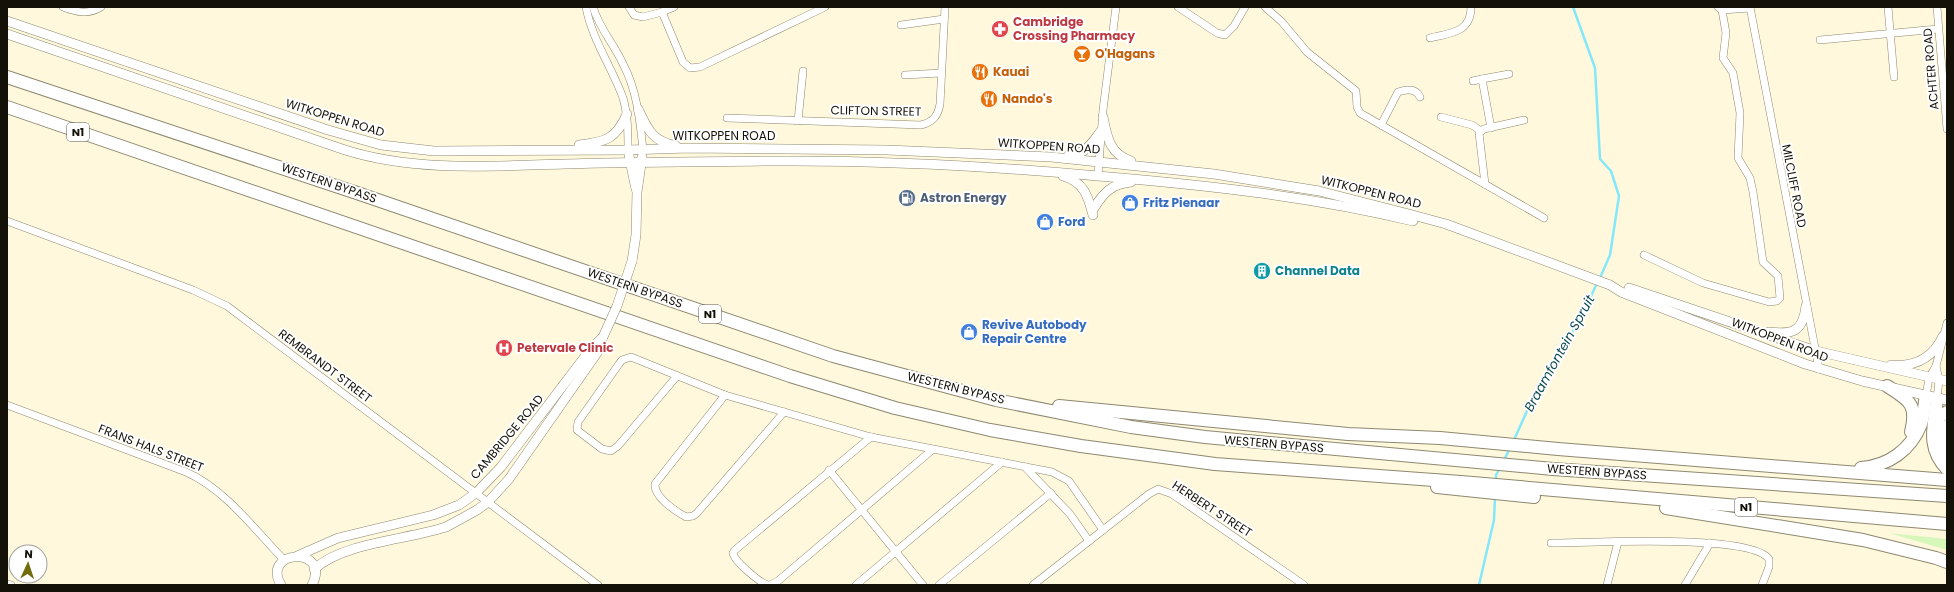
<svg xmlns="http://www.w3.org/2000/svg" width="1954" height="592" font-family="Poppins,sans-serif">
<style>
.green{fill:#d6f6ba}
.lines{fill:none;stroke-linecap:round;stroke-linejoin:round}
.stream{stroke:#84e8fa;stroke-width:2.5}
.street-casing{stroke:#8d886f;stroke-width:8}
.secondary-casing{stroke:#8d886f;stroke-width:10}
.highway-casing{stroke:#8d886f;stroke-width:14}
.street{stroke:#fff;stroke-width:7}
.secondary{stroke:#fff;stroke-width:9}
.highway{stroke:#fff;stroke-width:12}
.secondary-bridge-casing{stroke:#8d886f;stroke-width:10;stroke-linecap:butt}
.secondary-bridge{stroke:#fff;stroke-width:9}
.labels{text-anchor:middle;stroke-width:4;stroke-linejoin:round;paint-order:stroke}
.shield{fill:#fff;stroke:#5a5852;stroke-width:1}
.shield-label{font-size:11px;font-weight:bold;fill:#131108}
.health-label{font-size:12px;font-weight:bold;fill:#be3a42;stroke:#fff;text-anchor:start}
.food-label{font-size:12px;font-weight:bold;fill:#c56008;stroke:#fff;text-anchor:start}
.street-label{font-size:12px;fill:#131108;stroke:#fff}
.service-label{font-size:12px;font-weight:bold;fill:#4e5e75;stroke:#fff;text-anchor:start}
.shop-label{font-size:12px;font-weight:bold;fill:#366cbe;stroke:#fff;text-anchor:start}
.culture-label{font-size:12px;font-weight:bold;fill:#0d838f;stroke:#fff;text-anchor:start}
.water-label{font-size:13px;font-style:italic;fill:#0b4952;stroke:#fff}
</style>
<rect width="100%" height="100%" fill="#fff8dd"/>
<polygon class="green" points="1889,533 1947,539 1947,550"/>
<g class="lines">
<g class="stream">
<polyline points="1573,7 1595,68 1600,159 1611,171 1619,196 1610,255 1600,278"/>
<polyline points="1514,440 1531,402 1583,314 1597,283"/>
<polyline points="1504,460 1510,448"/>
<polyline points="1496,482 1496,475 1500,468"/>
<polyline points="1479,585 1494,520 1495,497"/>
</g>
<defs>
<g id="street">
<path d="M63,7C76,12 88,15 101,7"/>
<path d="M586,7C592,40 612,67 623,98C628,115 628,133 628,150"/>
<path d="M593,7C599,28 614,44 623,64C637,90 640,121 643,150"/>
<polyline points="629,7 634,15 643,17 662,12 683,62 690,68 700,67 825,7"/>
<polyline points="1178,7 1217,33 1225,35 1234,26 1245,7"/>
<polyline points="1265,7 1282,22 1307,52 1356,91 1357,107 1360,113 1544,218"/>
<polyline points="1718,7 1722,10 1750,8"/>
<polyline points="1750,7 1819,369"/>
<polyline points="1888,7 1894,77"/>
<polyline points="1937,7 1947,129"/>
<polyline points="662,12 674,7"/>
<polyline points="901,25 944,19"/>
<path d="M1430,38C1450,33 1471,33 1471,7"/>
<polyline points="1820,40 1938,29"/>
<polyline points="905,75 941,73"/>
<polyline points="1482,79 1509,74"/>
<polyline points="1473,81 1482,79 1491,128"/>
<polyline points="1441,117 1472,125 1481,131"/>
<path d="M727,118L921,125C933,122 938,116 940,104L945,7"/>
<polyline points="798,121 803,71"/>
<path d="M1381,125L1398,92C1407,89 1416,88 1420,97"/>
<polyline points="1098,176 1103,110 1116,7"/>
<polyline points="1485,184 1479,133 1484,129 1524,120"/>
<polyline points="7,221 193,290 227,306 598,585"/>
<polyline points="1644,255 1703,283 1769,302 1777,301 1780,298 1778,276 1763,262 1753,192 1750,178 1738,158 1740,113 1733,73 1723,58 1726,33 1722,10"/>
<polyline points="1936,366 1939,380 1937,399"/>
<polyline points="677,376 618,446 611,451 602,449 577,430 578,422 619,364 622,360 631,357 725,395 871,437 1052,472 1069,481 1103,530"/>
<path d="M725,395L655,484C654,497 675,511 686,517L693,516L697,513L784,412"/>
<polyline points="1926,396 1929,378 1936,366 1947,323"/>
<path d="M7,405L186,472C225,489 255,530 284,560"/>
<polyline points="1025,467 1070,514 1089,541"/>
<polyline points="829,470 923,585"/>
<path d="M1551,543C1586,543 1751,533 1769,559V567L1762,585"/>
<polyline points="7,584 11,585"/>
<path d="M768,585C760,583 734,561 733,553L735,550L871,437"/>
<polyline points="770,585 778,581 932,450"/>
<polyline points="856,585 1002,462"/>
<polyline points="939,585 1051,493"/>
<polyline points="1033,585 1149,494 1158,489 1172,494 1304,585"/>
<polyline points="1607,585 1618,542"/>
<polyline points="1685,585 1710,543"/>
</g>
<g id="secondary">
<polyline points="7,21 328,130 381,145 434,151 628,150 688,148 887,150 1051,157 1214,174 1319,191 1409,214 1446,224 1610,285 1621,292 1805,364 1862,381 1947,400"/>
<path d="M7,34L345,150C415,172 492,166 565,164C633,162 701,162 770,161C879,160 989,166 1098,176C1204,185 1309,196 1413,221"/>
<path d="M638,109C648,130 652,141 676,146"/>
<path d="M1103,117C1107,136 1109,154 1131,161"/>
<path d="M579,145C606,142 616,139 627,114"/>
<polyline points="629,156 636,189"/>
<path d="M1068,156C1086,154 1091,144 1101,131"/>
<path d="M1063,176C1084,182 1088,196 1093,215"/>
<path d="M1094,208C1104,192 1112,184 1131,182"/>
<polyline points="632,261 636,235 637,192 642,157"/>
<polyline points="1629,288 1816,351 1947,381"/>
<path d="M1769,332C1792,335 1803,332 1806,306"/>
<path d="M1891,365C1915,367 1933,358 1943,336"/>
<polyline points="297,556 338,538 433,515 459,505 476,493 501,467 590,350 603,337"/>
<path d="M314,569C345,542 406,540 446,527L477,510L488,502L509,479L597,353L600,342"/>
<path d="M281,585C260,549 332,546 312,585"/>
</g>
<g id="highway">
<polyline points="7,77 357,193 833,356 996,400 1131,427 1205,437 1553,469 1947,496"/>
<polyline points="7,107 790,376 895,408 990,430 1081,446 1215,464 1461,482 1947,524"/>
<path d="M1887,386C1909,400 1918,404 1911,432"/>
<path d="M1937,399C1934,426 1926,447 1947,469"/>
<polyline points="1059,406 1348,434 1440,438 1558,449 1947,480"/>
<polyline points="1935,426 1939,417 1947,412"/>
<polyline points="1942,453 1941,438 1947,426"/>
<path d="M1861,468C1888,466 1911,450 1921,424C1924,415 1924,405 1926,396"/>
<polyline points="1437,487 1534,497"/>
<polyline points="1666,508 1863,540 1936,558 1947,562"/>
</g>
</defs>
<use href="#street" class="street-casing"/>
<use href="#secondary" class="secondary-casing"/>
<use href="#highway" class="highway-casing"/>
<use href="#street" class="street"/>
<use href="#secondary" class="secondary"/>
<use href="#highway" class="highway"/>
<defs>
<polyline id="secondary-bridge" points="603,337 617,306 632,261"/>
</defs>
<use href="#secondary-bridge" class="secondary-bridge-casing"/>
<use href="#secondary-bridge" class="secondary-bridge"/>
</g>
<defs>
<symbol id="pharmacy-disc" viewBox="-11 -11 22 22"><circle r="9.5" fill="#e0444e" stroke="#fff"/><path d="M-2-6h4v4h4v4h-4v4h-4v-4h-4v-4h4Z" fill="#fff"/></symbol>
<symbol id="bar-disc" viewBox="-11 -11 22 22"><circle r="9.5" fill="#e8710a" stroke="#fff"/><path d="M-6-5H6L.8 .8V4.5H3.5V6h-7V4.5H-.8V.8Z" fill="#fff"/></symbol>
<symbol id="restaurant-disc" viewBox="-11 -11 22 22"><circle r="9.5" fill="#e8710a" stroke="#fff"/><path d="M-5-6h1v4h1v-4h1v4h1v-4h1v5L-1.5 .5V6h-2V.5L-5-1ZM5-6V6H3V1.5H1.5Q1.5-4 5-6Z" fill="#fff"/></symbol>
<symbol id="fuel-disc" viewBox="-11 -11 22 22"><circle r="9.5" fill="#5c6f8a" stroke="#fff"/><path d="M-5.5-6h7V0h2V4h1.3V-2.5L3-4.5l.8-.8L6-3V5H2.5V1h-1V6h-7ZM-4.2-4.7v3.2H.2V-4.7Z" fill="#fff"/></symbol>
<symbol id="shop-disc" viewBox="-11 -11 22 22"><circle r="9.5" fill="#3f7fe0" stroke="#fff"/><path d="M-5-2.5h2.3a2.7 3.5 0 0 1 5.4 0H5L5.5 6h-11ZM-1.5-2.5h3a1.5 2.3 0 0 0-3 0Z" fill="#fff"/></symbol>
<symbol id="building-disc" viewBox="-11 -11 22 22"><circle r="9.5" fill="#0f9aa8" stroke="#fff"/><path d="M-4-6H4V6H1V3H-1V6H-4ZM-2.5-4.3h1.7v1.8h-1.7ZM.8-4.3h1.7v1.8H.8ZM-2.5-1h1.7V.8h-1.7ZM.8-1h1.7V.8H.8Z" fill="#fff"/></symbol>
<symbol id="hospital-disc" viewBox="-11 -11 22 22"><circle r="9.5" fill="#e0444e" stroke="#fff"/><path d="M-5-5h3v3.5h4V-5h3V5h-3V1.5h-4V5h-3Z" fill="#fff"/></symbol>
</defs>
<g fill-rule="evenodd">
<use href="#pharmacy-disc" x="990" y="19" width="20" height="20"/>
<use href="#bar-disc" x="1072" y="44" width="20" height="20"/>
<use href="#restaurant-disc" x="970" y="62" width="20" height="20"/>
<use href="#restaurant-disc" x="979" y="89" width="20" height="20"/>
<use href="#fuel-disc" x="897" y="188" width="20" height="20"/>
<use href="#shop-disc" x="1120" y="193" width="20" height="20"/>
<use href="#shop-disc" x="1035" y="212" width="20" height="20"/>
<use href="#building-disc" x="1252" y="261" width="20" height="20"/>
<use href="#shop-disc" x="959" y="322" width="20" height="20"/>
<use href="#hospital-disc" x="494" y="338" width="20" height="20"/>
</g>
<g class="labels">
<g class="shield">
<rect x="67" y="123" width="22" height="18" rx="3"/>
<rect x="699" y="305" width="22" height="18" rx="3"/>
<rect x="1735" y="498" width="22" height="18" rx="3"/>
</g>
<g class="shield-label">
<text x="78" y="136">N1</text>
<text x="710" y="318">N1</text>
<text x="1746" y="511">N1</text>
</g>
<g class="health-label">
<text x="1013" y="26">Cambridge<tspan x="1013" dy="14">Crossing Pharmacy</tspan></text>
<text x="517" y="352">Petervale Clinic</text>
</g>
<g class="food-label">
<text x="1095" y="58">O'Hagans</text>
<text x="993" y="76">Kauai</text>
<text x="1002" y="103">Nando's</text>
</g>
<g class="street-label">
<text transform="translate(1931 69) rotate(-95)" y="4">ACHTER ROAD</text>
<text transform="translate(876 111) rotate(1)" y="4">CLIFTON STREET</text>
<text transform="translate(335 118) rotate(17)" y="4">WITKOPPEN ROAD</text>
<text x="724" y="140">WITKOPPEN ROAD</text>
<text transform="translate(1049 146) rotate(4)" y="4">WITKOPPEN ROAD</text>
<text transform="translate(329 183) rotate(19)" y="4">WESTERN BYPASS</text>
<text transform="translate(1794 186) rotate(79)" y="4">MILCLIFF ROAD</text>
<text transform="translate(1371 192) rotate(14)" y="4">WITKOPPEN ROAD</text>
<text transform="translate(635 288) rotate(19)" y="4">WESTERN BYPASS</text>
<text transform="translate(1780 340) rotate(21)" y="4">WITKOPPEN ROAD</text>
<text transform="translate(325 366) rotate(37)" y="4">REMBRANDT STREET</text>
<text transform="translate(956 388) rotate(14)" y="4">WESTERN BYPASS</text>
<text transform="translate(507 437) rotate(-50)" y="4">CAMBRIDGE ROAD</text>
<text transform="translate(1274 444) rotate(5)" y="4">WESTERN BYPASS</text>
<text transform="translate(151 448) rotate(21)" y="4">FRANS HALS STREET</text>
<text transform="translate(1597 472) rotate(4)" y="4">WESTERN BYPASS</text>
<text transform="translate(1212 509) rotate(33)" y="4">HERBERT STREET</text>
</g>
<g class="service-label">
<text x="920" y="202">Astron Energy</text>
</g>
<g class="shop-label">
<text x="1143" y="207">Fritz Pienaar</text>
<text x="1058" y="226">Ford</text>
<text x="982" y="329">Revive Autobody<tspan x="982" dy="14">Repair Centre</tspan></text>
</g>
<g class="culture-label">
<text x="1275" y="275">Channel Data</text>
</g>
<g class="water-label">
<text transform="translate(1559 353) rotate(-61)" y="5">Braamfontein Spruit</text>
</g>
</g>
<rect width="1954" height="592" fill="none" stroke="#131108" stroke-width="16"/>
<g transform="translate(28 564) rotate(3)"><circle r="19" fill="#ffffff" stroke="#a1a09c"/>
<path d="M0-3L7 15L0 10L-7 15Z" fill="#726d0c"/>
<text y="-6" font-size="11" font-weight="bold" text-anchor="middle" fill="#131108">N</text>
</g>
</svg>
